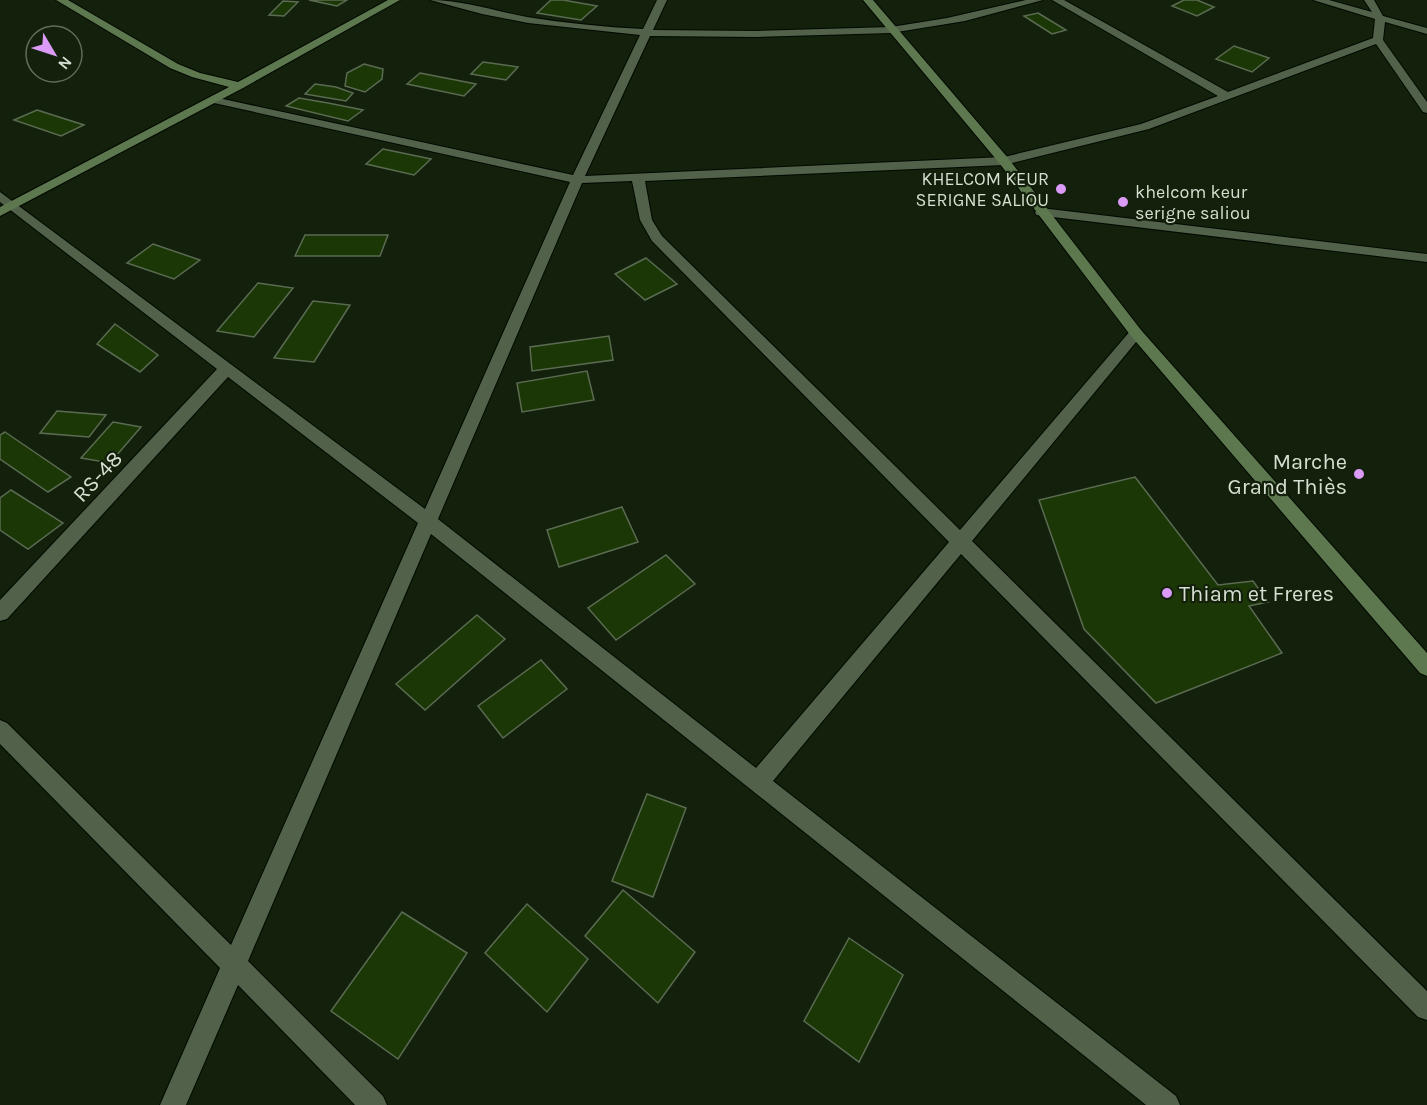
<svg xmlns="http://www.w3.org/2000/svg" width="1427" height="1105" font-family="Karla,sans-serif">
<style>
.building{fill:#1b3705;stroke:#5b6b53;stroke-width:1.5}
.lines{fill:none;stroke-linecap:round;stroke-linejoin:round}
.street-casing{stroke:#020900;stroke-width:2}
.secondary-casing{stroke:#020900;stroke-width:2}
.street{fill:#52614a;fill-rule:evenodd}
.secondary{fill:#5d774e;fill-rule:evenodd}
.poi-dot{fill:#da9af6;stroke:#13200b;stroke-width:2}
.labels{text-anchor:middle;stroke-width:4.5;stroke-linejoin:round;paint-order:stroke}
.far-poi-label{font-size:18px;fill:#d6dfd1;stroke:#13200b;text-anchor:end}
.poi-label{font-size:22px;fill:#d6dfd1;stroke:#13200b;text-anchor:end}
.street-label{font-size:22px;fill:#d6dfd1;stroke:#13200b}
</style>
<rect width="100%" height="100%" fill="#13200b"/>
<g class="building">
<polygon points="309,0 347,0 337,6"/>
<polygon points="551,0 563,0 597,6 581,20 537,13"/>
<polygon points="1184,0 1197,0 1214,7 1197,16 1172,6"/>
<polygon points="283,1 298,2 284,16 269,15"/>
<polygon points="1038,13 1066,30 1052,34 1024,16"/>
<polygon points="1234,46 1269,58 1252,72 1216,59"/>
<polygon points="483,62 518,67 506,80 471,74"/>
<polygon points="364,64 383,69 382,79 365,92 345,86 347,73"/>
<polygon points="420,73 476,84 464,96 407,84"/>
<polygon points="315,84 336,87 353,93 346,101 305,94"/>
<polygon points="299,98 328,103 363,110 348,121 286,106"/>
<polygon points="37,110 84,125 61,136 14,120"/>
<polygon points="383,149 431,159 414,175 366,164"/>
<polygon points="305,235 388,235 380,256 295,256"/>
<polygon points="153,244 200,260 174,279 127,263"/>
<polygon points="646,258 677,284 645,300 615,274"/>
<polygon points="258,283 293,288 254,337 217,331"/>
<polygon points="313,301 350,305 314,362 274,358"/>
<polygon points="115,324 158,355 140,372 97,344"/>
<polygon points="609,336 613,360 532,371 530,347"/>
<polygon points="587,371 594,400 522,412 517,383"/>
<polygon points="57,411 106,415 89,437 40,433"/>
<polygon points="113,422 141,427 110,463 81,458"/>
<polygon points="5,432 71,477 48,492 0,459 0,435"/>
<polygon points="1135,477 1218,585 1253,581 1268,602 1249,606 1282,653 1156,703 1084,629 1039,500"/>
<polygon points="11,490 63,523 28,549 0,530 0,498"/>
<polygon points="622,507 638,542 559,567 547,530"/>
<polygon points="666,555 695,584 616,640 588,608"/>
<polygon points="477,615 505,639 425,710 396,684"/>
<polygon points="541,660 567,689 503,738 478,706"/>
<polygon points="647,794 686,808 653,897 612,881"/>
<polygon points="623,890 695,952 658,1003 585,936"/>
<polygon points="527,904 588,959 547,1012 485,953"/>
<polygon points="402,912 467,953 398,1059 331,1011"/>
<polygon points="849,938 903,975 859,1062 804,1021"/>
</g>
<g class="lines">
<defs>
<g id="street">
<path d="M430,0C462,0 495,11 527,17C565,23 604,27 643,29L657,0H667L653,30L757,31L891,27L947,18L1026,0H1043L965,21L891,33L757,37L650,36L585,176L1004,157L1141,124L1218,96L1052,0H1064L1228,92L1373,38L1375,19L1313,0H1329L1372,12L1364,0H1374L1383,16L1427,28V34L1385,22L1383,40L1427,102V113L1423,112L1376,44L1149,129L1004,165L645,181L652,220L662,236L960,530L1131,330H1141L1143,333L1141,336L972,541L1427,991V1020L1418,1017L961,554L773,781L1176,1096L1180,1105H1146L431,534L248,961L383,1096L387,1105H355L238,985L186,1105H160L220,968L0,744V720L7,723L231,945L418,523L228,377L7,619L0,621V600L217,369L0,202V192L425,509L570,182L214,103L208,100L214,97L573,175L640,35L528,23L482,14ZM632,181L640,220L652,241L949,542L756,768L438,519L582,183Z"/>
<polygon points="1041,208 1427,254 1427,262 1036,215 1035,212"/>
</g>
<g id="secondary">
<polygon points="56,0 68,0 178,64 200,73 238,82 388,0 400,0 243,88 0,216 0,207 229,87 192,77 170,68"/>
<polygon points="863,0 873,0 1008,158 1141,330 1427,653 1427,676 1420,673 1131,336 1000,164"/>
</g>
</defs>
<use href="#street" class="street-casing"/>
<use href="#secondary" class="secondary-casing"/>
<use href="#street" class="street"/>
<use href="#secondary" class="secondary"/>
</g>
<g class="poi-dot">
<circle cx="1061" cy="189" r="6"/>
<circle cx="1123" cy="202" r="6"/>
<circle cx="1359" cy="474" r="6"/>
<circle cx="1167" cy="593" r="6"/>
</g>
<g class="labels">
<g class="far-poi-label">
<text x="1049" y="185">KHELCOM KEUR<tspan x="1049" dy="21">SERIGNE SALIOU</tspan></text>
<text x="1135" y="198" text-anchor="start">khelcom keur<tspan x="1135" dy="21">serigne saliou</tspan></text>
</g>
<g class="poi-label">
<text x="1347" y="469">Marche<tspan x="1347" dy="25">Grand Thiès</tspan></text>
<text x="1179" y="601" text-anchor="start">Thiam et Freres</text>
</g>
<g class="street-label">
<text transform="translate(97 476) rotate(-47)" y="8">RS-48</text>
</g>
</g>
<g transform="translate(54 54) rotate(129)"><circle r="28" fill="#13200b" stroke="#616c5a" stroke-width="1.5"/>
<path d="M0-4.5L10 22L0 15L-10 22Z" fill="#da9af6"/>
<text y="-9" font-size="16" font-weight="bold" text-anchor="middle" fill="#d6dfd1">N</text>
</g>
</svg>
